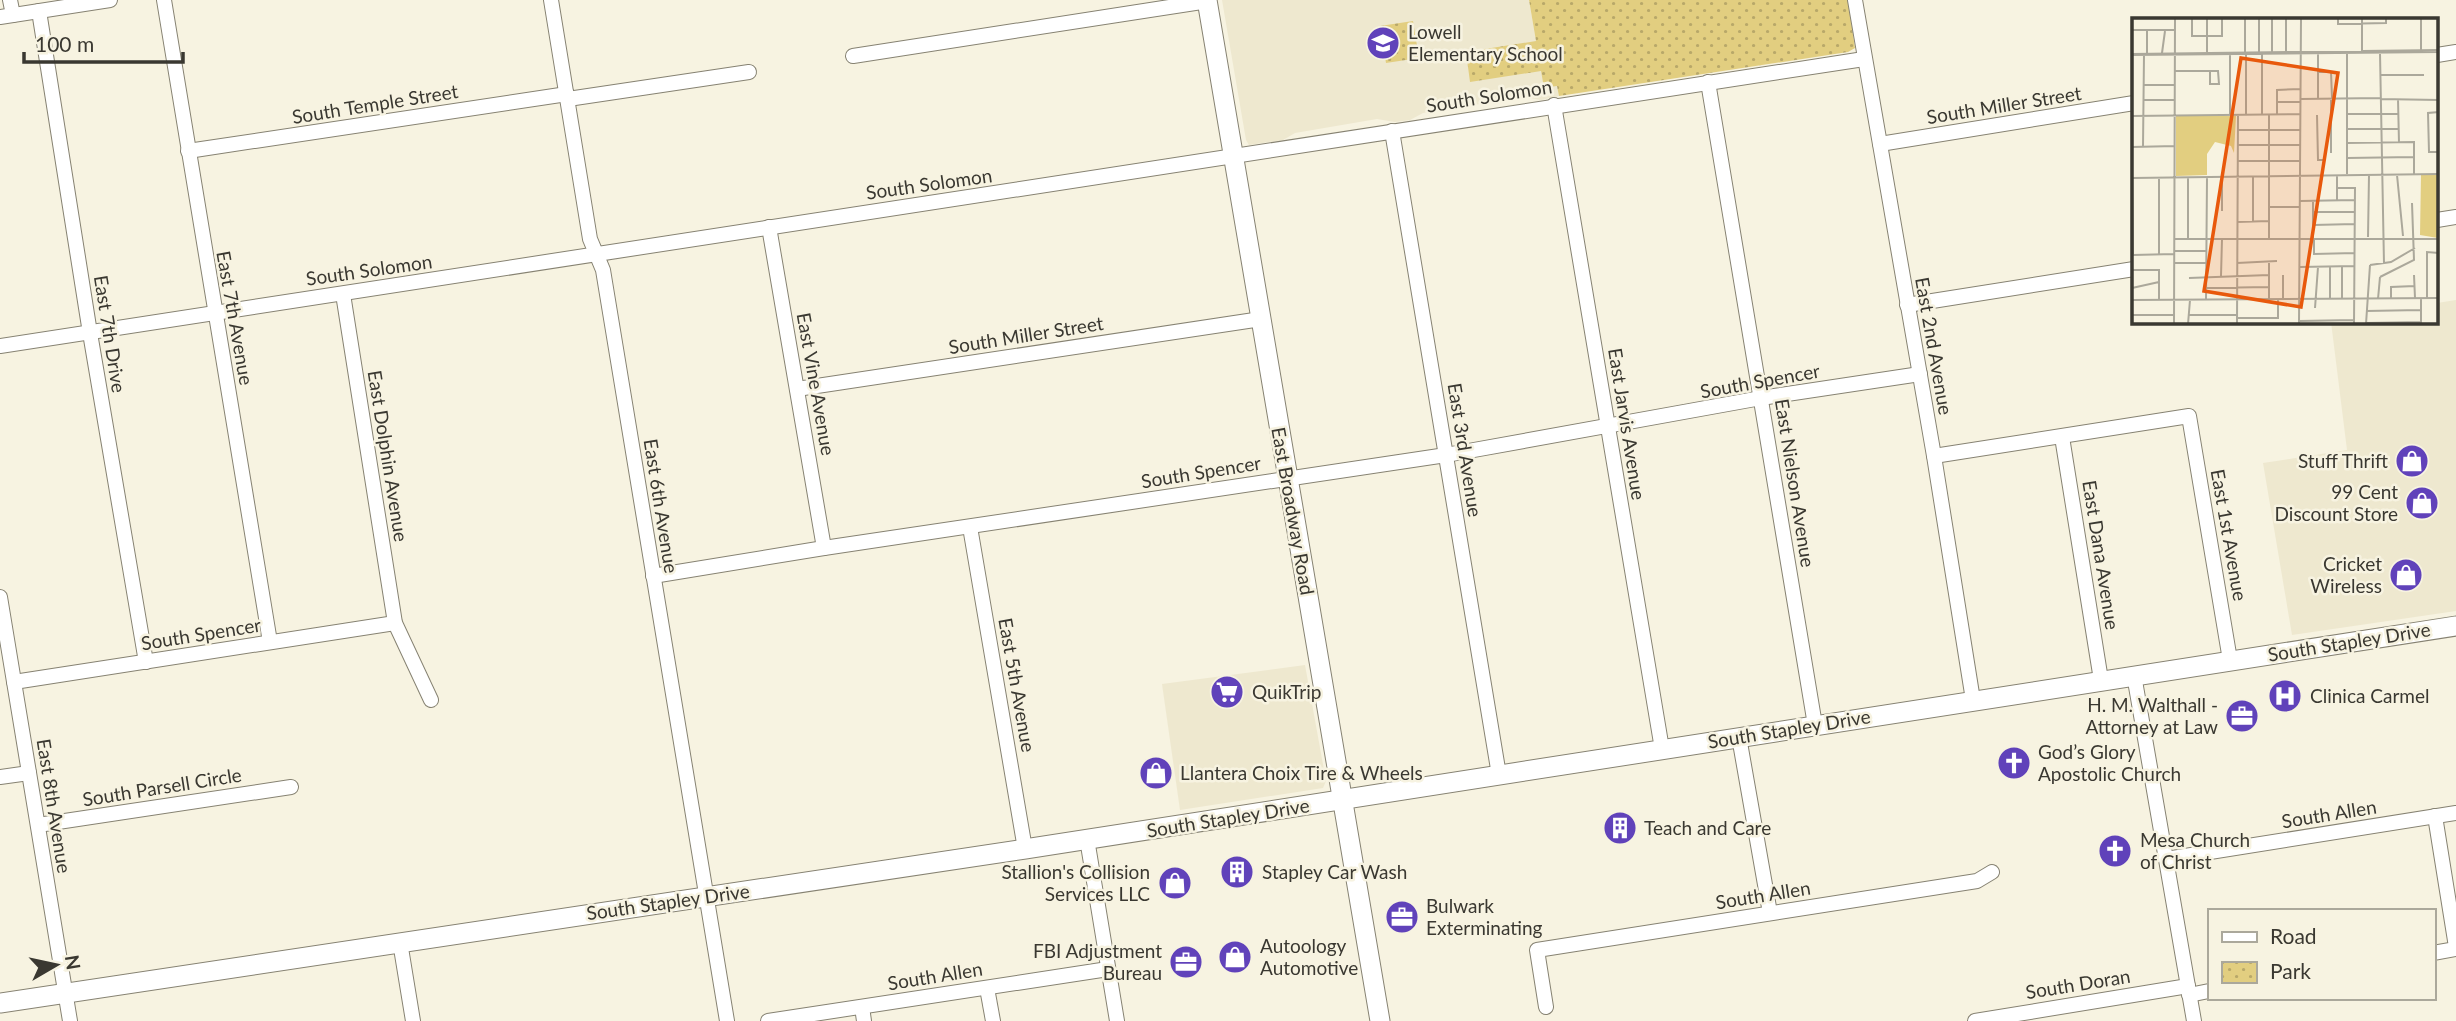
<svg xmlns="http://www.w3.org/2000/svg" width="2456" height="1021" font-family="Lato,sans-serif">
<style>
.built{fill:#eee8cf}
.park{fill:url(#park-dots)}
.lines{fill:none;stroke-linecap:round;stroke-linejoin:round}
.minor-casing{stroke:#868272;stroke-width:16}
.major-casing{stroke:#868272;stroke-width:21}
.minor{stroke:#fff;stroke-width:14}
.major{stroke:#fff;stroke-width:19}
.labels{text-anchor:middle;stroke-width:5;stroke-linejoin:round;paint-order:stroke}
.poi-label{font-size:19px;fill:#3a3831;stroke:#f7f3e1;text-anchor:start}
.street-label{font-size:19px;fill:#3a3831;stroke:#f7f3e1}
.inset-road{fill:none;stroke:#aba89b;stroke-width:2}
.view{fill:#e8590c;fill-opacity:0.15;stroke:#e8590c;stroke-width:3.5}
.inset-edge{fill:none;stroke:#3a3831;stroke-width:3.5}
</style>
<defs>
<pattern id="park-dots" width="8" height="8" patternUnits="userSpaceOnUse" patternTransform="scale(1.75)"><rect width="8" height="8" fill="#e2ce80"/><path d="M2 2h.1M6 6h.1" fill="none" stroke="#b8a869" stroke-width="1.8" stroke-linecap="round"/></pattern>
</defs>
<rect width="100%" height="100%" fill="#f7f3e1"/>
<g class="built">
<polygon points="1222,0 1529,0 1544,87 1558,86 1559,96 1541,100 1524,97 1423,113 1410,120 1395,122 1377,119 1295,133 1283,140 1249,145 1246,140"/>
<polygon points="2456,300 2456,611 2292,635 2263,463 2347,450 2331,322 2437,322 2437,303"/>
<polygon points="1305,665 1326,781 1323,788 1180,810 1162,684"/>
</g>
<g class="park">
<polygon points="1529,0 1848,0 1855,48 1848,52 1559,96 1557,86 1544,88 1541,71 1470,82 1466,52 1536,41"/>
<polygon points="1413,21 1419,58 1386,63 1380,26"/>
</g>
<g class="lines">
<defs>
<g id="minor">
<polyline points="10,0 13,15"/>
<polyline points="164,0 270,642"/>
<polyline points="551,0 590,239 603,270 727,1021"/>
<polyline points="1855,0 1934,456 1973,700"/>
<polyline points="39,11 90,333 146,662"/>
<polyline points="0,17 110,0"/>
<polyline points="2437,55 2456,52"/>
<polyline points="853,56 1208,1"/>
<polyline points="1708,82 1815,725"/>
<polyline points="568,99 749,72"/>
<polyline points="1554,105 1662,749"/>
<polyline points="1392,131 1499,775"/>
<polyline points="1880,144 2134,103"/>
<polyline points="188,151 567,94"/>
<polyline points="2437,220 2456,217"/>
<polyline points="769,227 824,548"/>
<polyline points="343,294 395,623 431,700"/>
<polyline points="1907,305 2134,269"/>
<polyline points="0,346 1864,59"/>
<polyline points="797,389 1261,319"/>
<polyline points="2062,437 2101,680"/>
<polyline points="1934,456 2189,416 2230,660"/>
<polyline points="970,527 1025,849"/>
<polyline points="653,576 824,548 1446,455 1761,398 1920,374"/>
<polyline points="0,597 70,1021"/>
<polyline points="2134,675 2194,1021"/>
<polyline points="14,682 395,623"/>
<polyline points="1739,737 1770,913"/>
<polyline points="0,777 29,773"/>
<polyline points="2435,816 2456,947"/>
<polyline points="38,825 291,787"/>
<polyline points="1087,839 1117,1021"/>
<polyline points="2166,859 2456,813"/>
<polyline points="400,942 413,1021"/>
<polyline points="2433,953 2456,949"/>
<polyline points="987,988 993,1021"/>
<polyline points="2189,995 2209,991"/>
<polyline points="862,1007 864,1021"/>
<polyline points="1546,1007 1537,950 1977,881 1992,872"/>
<polyline points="768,1021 1108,969"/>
<polyline points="1975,1021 2188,986"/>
</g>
<g id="major">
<polyline points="1207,0 1380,1021"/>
<polyline points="0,1003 1025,849 2456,626"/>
</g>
</defs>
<use href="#minor" class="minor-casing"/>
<use href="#major" class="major-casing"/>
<use href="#minor" class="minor"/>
<use href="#major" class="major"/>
</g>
<defs>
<symbol id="school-disc" viewBox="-11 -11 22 22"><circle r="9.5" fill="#6042ba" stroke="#f7f3e1"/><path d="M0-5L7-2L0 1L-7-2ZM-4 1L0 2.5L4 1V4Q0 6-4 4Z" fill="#fff"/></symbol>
<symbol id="shop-disc" viewBox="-11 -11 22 22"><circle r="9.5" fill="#6042ba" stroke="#f7f3e1"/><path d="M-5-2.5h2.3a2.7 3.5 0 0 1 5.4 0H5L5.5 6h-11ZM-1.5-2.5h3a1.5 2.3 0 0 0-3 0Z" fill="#fff"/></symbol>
<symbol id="supermarket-disc" viewBox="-11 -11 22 22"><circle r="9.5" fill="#6042ba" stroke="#f7f3e1"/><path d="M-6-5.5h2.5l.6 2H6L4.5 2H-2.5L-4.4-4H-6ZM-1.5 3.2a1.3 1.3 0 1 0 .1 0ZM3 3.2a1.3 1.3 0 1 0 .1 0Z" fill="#fff"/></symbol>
<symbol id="hospital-disc" viewBox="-11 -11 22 22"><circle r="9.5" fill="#6042ba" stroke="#f7f3e1"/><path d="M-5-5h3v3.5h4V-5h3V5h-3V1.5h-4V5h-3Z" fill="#fff"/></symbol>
<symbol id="office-disc" viewBox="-11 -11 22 22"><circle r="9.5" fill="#6042ba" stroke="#f7f3e1"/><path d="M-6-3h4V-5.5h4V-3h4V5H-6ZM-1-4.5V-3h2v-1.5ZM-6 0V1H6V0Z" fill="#fff"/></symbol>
<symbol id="church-disc" viewBox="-11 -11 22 22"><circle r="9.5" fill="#6042ba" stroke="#f7f3e1"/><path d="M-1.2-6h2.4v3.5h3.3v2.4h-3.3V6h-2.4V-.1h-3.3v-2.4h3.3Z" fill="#fff"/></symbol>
<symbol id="building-disc" viewBox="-11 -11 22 22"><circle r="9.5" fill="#6042ba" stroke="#f7f3e1"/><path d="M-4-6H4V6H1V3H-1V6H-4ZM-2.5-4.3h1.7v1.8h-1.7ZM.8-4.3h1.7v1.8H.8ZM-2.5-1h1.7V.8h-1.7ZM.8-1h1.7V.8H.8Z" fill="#fff"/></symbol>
</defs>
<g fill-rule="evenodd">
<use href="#school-disc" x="1364" y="24" width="38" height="38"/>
<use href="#shop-disc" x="2393" y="442" width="38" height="38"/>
<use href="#shop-disc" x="2403" y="484" width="38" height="38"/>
<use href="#shop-disc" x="2387" y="556" width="38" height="38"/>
<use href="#supermarket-disc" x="1208" y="673" width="38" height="38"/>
<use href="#hospital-disc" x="2266" y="677" width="38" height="38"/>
<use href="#office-disc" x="2223" y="697" width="38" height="38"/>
<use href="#church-disc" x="1995" y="744" width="38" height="38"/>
<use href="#shop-disc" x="1137" y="754" width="38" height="38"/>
<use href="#building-disc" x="1601" y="809" width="38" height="38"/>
<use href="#church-disc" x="2096" y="832" width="38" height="38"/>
<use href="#building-disc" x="1218" y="853" width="38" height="38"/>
<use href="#shop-disc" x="1156" y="864" width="38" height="38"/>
<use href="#office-disc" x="1383" y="898" width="38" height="38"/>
<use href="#shop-disc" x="1216" y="938" width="38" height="38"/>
<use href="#office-disc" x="1167" y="943" width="38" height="38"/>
</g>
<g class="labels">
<g class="poi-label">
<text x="1408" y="39">Lowell<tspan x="1408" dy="22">Elementary School</tspan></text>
<text x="2388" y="468" text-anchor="end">Stuff Thrift</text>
<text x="2398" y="499" text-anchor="end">99 Cent<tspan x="2398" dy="22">Discount Store</tspan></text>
<text x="2382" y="571" text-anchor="end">Cricket<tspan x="2382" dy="22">Wireless</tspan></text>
<text x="1252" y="699">QuikTrip</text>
<text x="2310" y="703">Clinica Carmel</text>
<text x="2218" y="712" text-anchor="end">H. M. Walthall -<tspan x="2218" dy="22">Attorney at Law</tspan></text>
<text x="2038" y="759">God’s Glory<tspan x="2038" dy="22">Apostolic Church</tspan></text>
<text x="1180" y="780">Llantera Choix Tire &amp; Wheels</text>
<text x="1644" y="835">Teach and Care</text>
<text x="2140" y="847">Mesa Church<tspan x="2140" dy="22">of Christ</tspan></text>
<text x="1150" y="879" text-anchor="end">Stallion's Collision<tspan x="1150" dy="22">Services LLC</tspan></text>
<text x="1262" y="879">Stapley Car Wash</text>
<text x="1426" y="913">Bulwark<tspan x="1426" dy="22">Exterminating</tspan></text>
<text x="1260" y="953">Autoology<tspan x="1260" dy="22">Automotive</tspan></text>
<text x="1162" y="958" text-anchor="end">FBI Adjustment<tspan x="1162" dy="22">Bureau</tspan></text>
</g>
<g class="street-label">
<text transform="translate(1489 96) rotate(-9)" y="7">South Solomon</text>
<text transform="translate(375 104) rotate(-9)" y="7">South Temple Street</text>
<text transform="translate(2004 105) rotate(-9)" y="7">South Miller Street</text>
<text transform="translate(929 184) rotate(-8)" y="7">South Solomon</text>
<text transform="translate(369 270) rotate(-8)" y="7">South Solomon</text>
<text transform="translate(235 318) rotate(80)" y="7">East 7th Avenue</text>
<text transform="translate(110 334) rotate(81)" y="7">East 7th Drive</text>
<text transform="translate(1026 335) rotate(-9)" y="7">South Miller Street</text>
<text transform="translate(1934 346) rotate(80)" y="7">East 2nd Avenue</text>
<text transform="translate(1760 381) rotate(-10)" y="7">South Spencer</text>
<text transform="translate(816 384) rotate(80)" y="7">East Vine Avenue</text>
<text transform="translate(1627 424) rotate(81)" y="7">East Jarvis Avenue</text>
<text transform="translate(1465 450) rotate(81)" y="7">East 3rd Avenue</text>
<text transform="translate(388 456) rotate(81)" y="7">East Dolphin Avenue</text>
<text transform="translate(1201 472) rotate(-9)" y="7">South Spencer</text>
<text transform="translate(1795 483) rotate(81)" y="7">East Nielson Avenue</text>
<text transform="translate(661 506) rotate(81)" y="7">East 6th Avenue</text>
<text transform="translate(1293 511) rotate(80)" y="7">East Broadway Road</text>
<text transform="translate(2229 535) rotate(80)" y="7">East 1st Avenue</text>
<text transform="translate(2101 555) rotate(81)" y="7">East Dana Avenue</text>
<text transform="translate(201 634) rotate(-9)" y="7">South Spencer</text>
<text transform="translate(2349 642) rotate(-9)" y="7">South Stapley Drive</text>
<text transform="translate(1017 685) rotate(80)" y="7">East 5th Avenue</text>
<text transform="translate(1789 729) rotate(-9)" y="7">South Stapley Drive</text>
<text transform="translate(162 787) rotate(-9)" y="7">South Parsell Circle</text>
<text transform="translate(54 806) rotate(81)" y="7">East 8th Avenue</text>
<text transform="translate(2329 814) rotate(-9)" y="7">South Allen</text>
<text transform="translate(1228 818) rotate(-9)" y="7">South Stapley Drive</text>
<text transform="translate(1763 895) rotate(-9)" y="7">South Allen</text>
<text transform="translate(668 902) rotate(-8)" y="7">South Stapley Drive</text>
<text transform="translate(935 976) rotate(-9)" y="7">South Allen</text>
<text transform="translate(2078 984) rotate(-9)" y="7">South Doran</text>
</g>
</g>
<g transform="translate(2132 18)">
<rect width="306" height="306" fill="#f7f3e1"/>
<path d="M44,98H104L102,135L99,128L83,124L75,136V157L44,158ZM289,157H306V220L288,217Z" fill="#e2ce80"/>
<path class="inset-road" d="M60,1V18H90V1M127,1V34M140,1V34M206,1V6L254,5V1M0,12H43M75,34V1M113,34V1M154,34V1M289,34V1M15,35V12M30,35L33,13M230,35V1M248,35L252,246M0,36L307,32M130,36V97M0,37L307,34M98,37V97M114,37V97M43,53H86L87,66H78V53M186,54H199L200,80M248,57H292M12,67H43M186,80V35M199,80V135M169,81L248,80M248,81L307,82M266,81L267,125M12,82H43M145,84H168M307,94L296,95L297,134H307M145,96V72L168,71M215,96H266M137,97V220M185,97L186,142H191M0,98L168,96M215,111H267M106,112H168M215,125L282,124V156M106,127H168M11,128L12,37M0,129L43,128M215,140L282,139M106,143H168M215,156V36M265,157L271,218M205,158V182M0,160L1,237M0,160L307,156M27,160V236M205,170H223L222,306M168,183L223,182M137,189H167M90,193V159M181,194H223M121,203V159M105,204L137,203M181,207L223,206M236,219L237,157M181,220V183M182,220V236L223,235M43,221H307M56,221V160M42,233H74M1,237L42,236M42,245H74M105,245L145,243M238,247L259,244L283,230M168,249L222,248M0,252H27V282M282,257L283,280M89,258L90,221M248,259L282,242L280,185M57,260L137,257M0,270L27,264M74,270L137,269M259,280V269L283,268M295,280V234L307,235M210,281V249M246,281L248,259M0,282L307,280M74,282L75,160M137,282V245M151,282V257M198,282V249M183,290L186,249M234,293L289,292M0,297H42M57,297H105M105,300H146V282M167,303L222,302M234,305L289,304M289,305V280M42,306L43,1M56,306L58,282M105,306L106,97M167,306L169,1M234,306L238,247"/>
<path class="view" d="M109,40L206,55L169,289L72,273Z"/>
<rect width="306" height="306" class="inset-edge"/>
</g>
<rect x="2208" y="909" width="228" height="91" fill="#f7f3e1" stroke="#aba89b" stroke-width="2"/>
<rect x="2222" y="932" width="35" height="10" fill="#ffffff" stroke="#aba89b" stroke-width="2"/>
<text x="2270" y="944" font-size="21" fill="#3a3831">Road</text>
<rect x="2222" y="962" width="35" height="21" fill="url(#park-dots)" stroke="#aba89b" stroke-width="2"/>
<text x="2270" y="979" font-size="21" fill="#3a3831">Park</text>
<g transform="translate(56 965) rotate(81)" stroke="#f7f3e1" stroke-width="5" paint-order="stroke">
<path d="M0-5L12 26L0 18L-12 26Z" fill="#3a3831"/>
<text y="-10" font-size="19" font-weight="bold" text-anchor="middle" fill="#3a3831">N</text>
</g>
<path d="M24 52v10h159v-10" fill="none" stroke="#3a3831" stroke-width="3.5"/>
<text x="35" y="52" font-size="21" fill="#3a3831" stroke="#f7f3e1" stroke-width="5" paint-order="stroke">100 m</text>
</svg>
